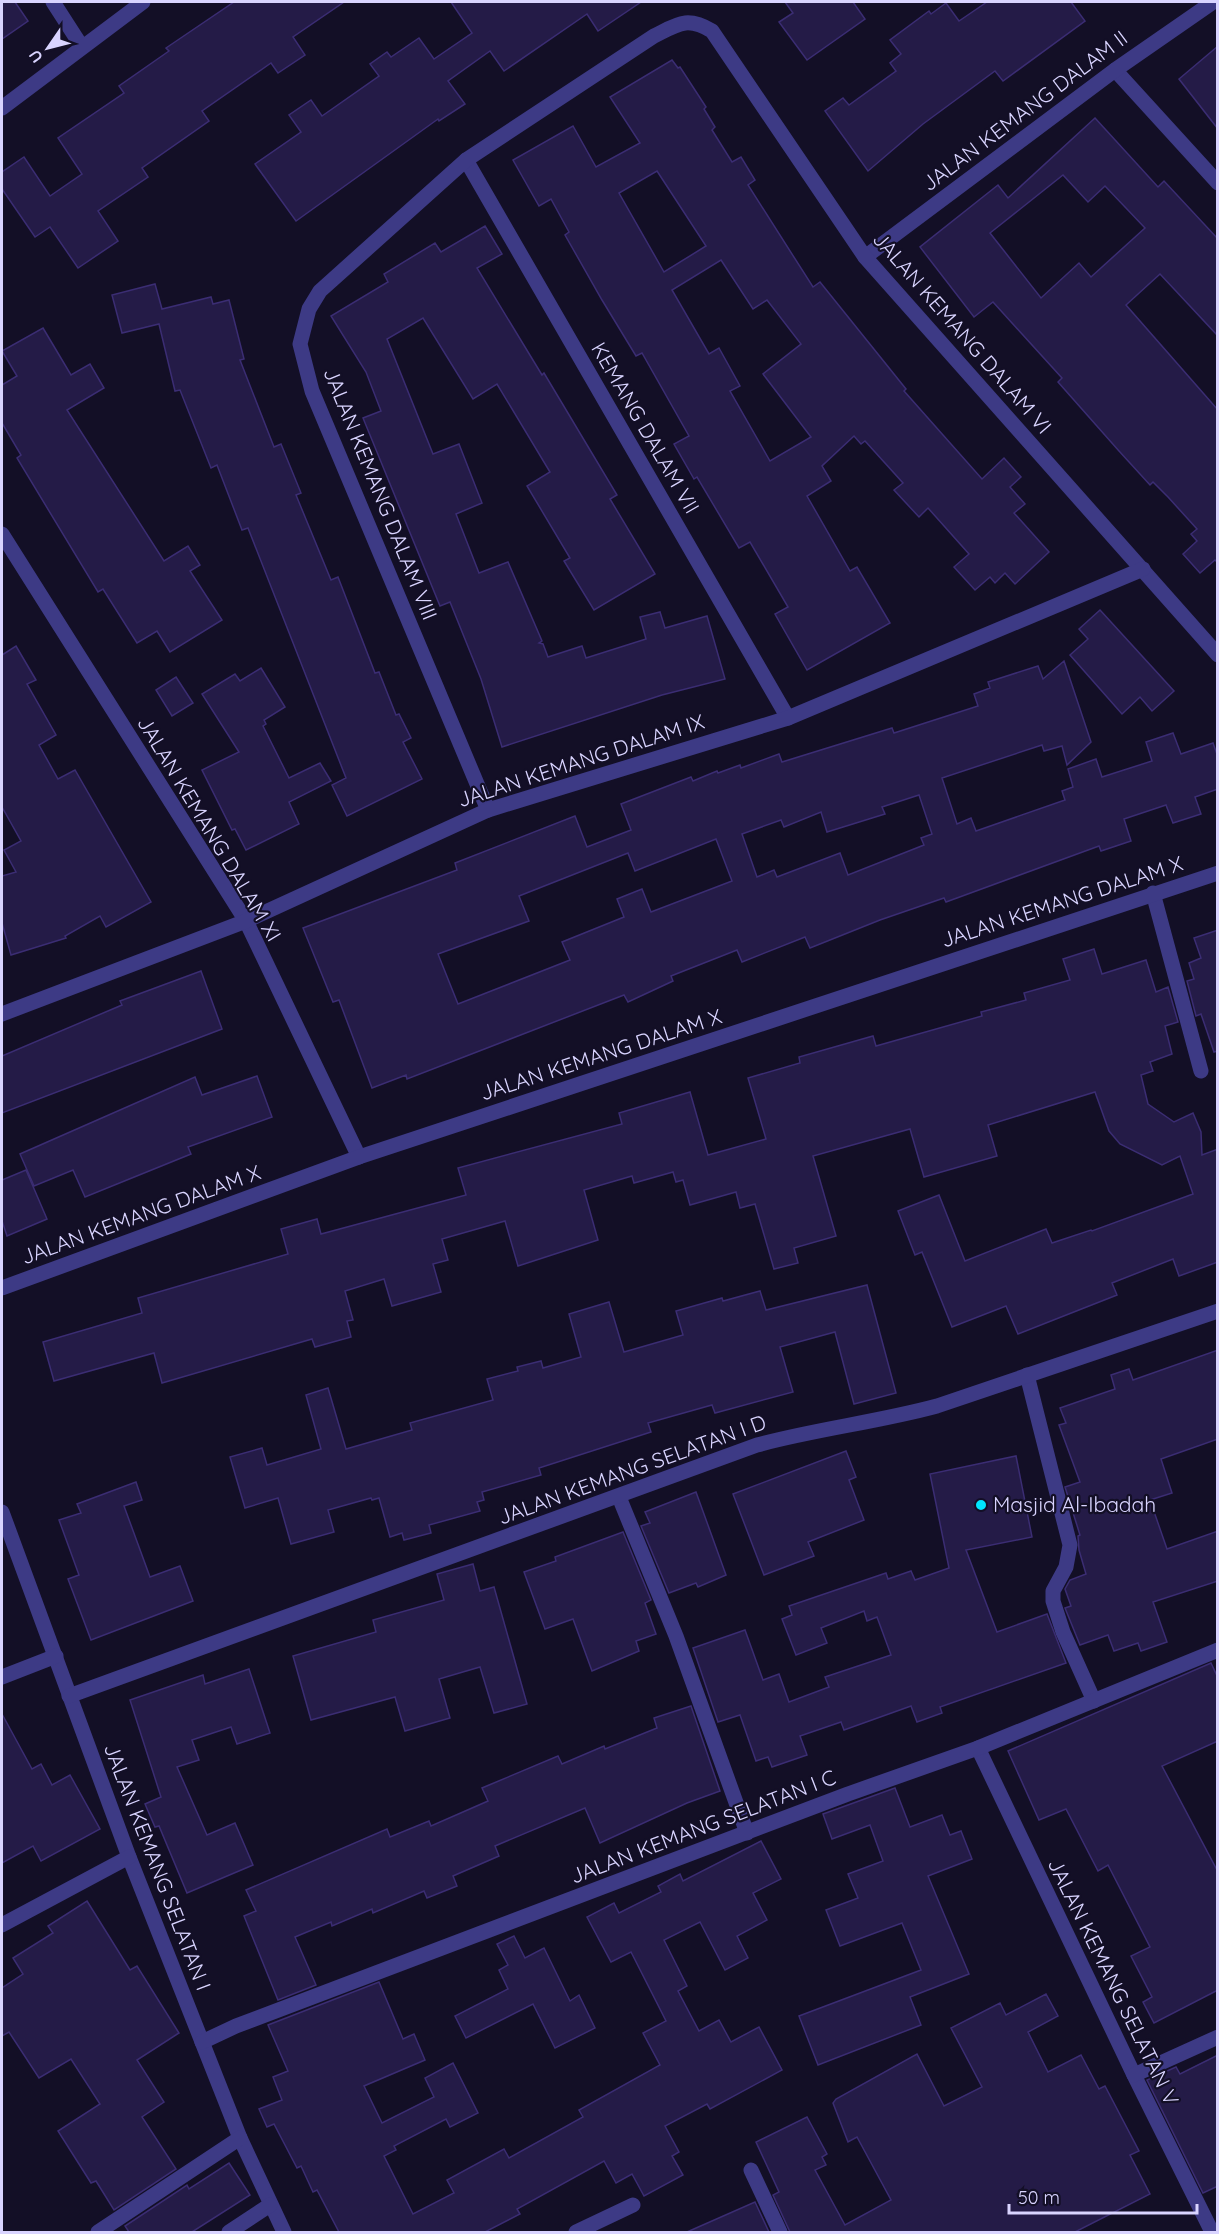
<svg xmlns="http://www.w3.org/2000/svg" width="1219" height="2234" font-family="Quicksand,sans-serif">
<style>
.building{fill:#241b47;stroke:#3b2d73;stroke-width:1.5;fill-rule:evenodd}
.lines{fill:none;stroke-linecap:round;stroke-linejoin:round}
.minor{stroke:#3d3a85;stroke-width:15}
.poi-dot{fill:#00e5ff;stroke:#130f26;stroke-width:2}
.labels{text-anchor:middle;stroke-width:4.5;stroke-linejoin:round;paint-order:stroke}
.street-label{font-size:21px;fill:#d9d4ff;stroke:#130f26}
.poi-label{font-size:21px;fill:#d9d4ff;stroke:#130f26;text-anchor:start}
</style>
<rect width="100%" height="100%" fill="#130f26"/>
<g class="building">
<polygon points="2,2 15,2 28,21 2,39"/>
<polygon points="234,2 344,2 293,37 305,55 278,73 271,63 202,111 209,121 142,168 148,177 98,211 118,241 78,268 50,227 35,237 2,189 2,172 24,157 50,196 82,174 58,138 124,93 119,86 169,51 166,48"/>
<polygon points="451,2 641,2 598,31 587,14 504,71 490,51 448,81 465,104 439,121 438,119 296,221 255,164 301,132 289,115 311,100 322,116 379,76 370,64 387,52 391,57 419,38 434,59 472,33"/>
<polygon points="785,2 853,2 865,19 807,60 779,22 793,13"/>
<polygon points="987,2 1071,2 1085,21 1003,81 995,71 923,124 868,171 825,111 843,98 849,105 896,71 890,63 901,54 890,40 929,11 931,14 946,3 959,21"/>
<polygon points="1218,46 1218,129 1179,79"/>
<path d="M672,60L678,68L680,67L706,107L704,109L715,127L712,130L732,162L741,157L755,180L748,185L813,287L820,282L906,389L904,391L982,479L1004,458L1021,477L1010,487L1025,504L1014,513L1049,552L1015,584L1005,573L995,583L990,577L975,590L954,567L969,554L928,508L919,517L894,490L903,483L865,441L861,444L854,436L822,466L831,481L807,496L850,571L857,567L890,623L807,670L775,614L788,607L750,542L739,548L697,477L694,479L674,444L689,436L642,353L636,356L602,300L565,235L569,232L551,199L539,206L513,160L573,126L596,167L640,143L610,97ZM657,171L706,246L664,272L619,193ZM721,260L753,309L767,300L801,344L763,374L811,437L770,461L730,391L740,386L719,348L709,354L672,290Z"/>
<path d="M1095,118L1158,187L1164,181L1218,239V336L1160,274L1126,305L1218,410V563L1215,560L1200,573L1183,554L1197,541L1191,534L1197,529L1168,497L1153,482L1150,485L1119,451L1058,382L1062,378L993,302L974,317L920,247L998,185L1008,198ZM1063,175L1088,202L1105,186L1145,228L1091,277L1079,263L1041,298L990,233Z"/>
<polygon points="485,226 502,254 477,268 542,375 544,373 617,495 610,499 655,574 594,610 564,561 570,558 527,486 550,472 497,384 473,399 423,318 387,339 433,454 459,444 482,503 456,514 479,573 508,562 542,641 539,643 543,644 548,657 582,646 586,658 646,639 640,617 660,612 665,628 707,616 725,679 662,695 502,747 481,679 450,602 440,606 363,418 381,411 366,372 331,316 388,282 384,274 435,243 441,252"/>
<polygon points="155,284 162,309 211,297 213,304 229,300 244,359 240,360 274,447 281,444 301,493 296,495 331,580 338,577 375,673 379,672 396,715 399,714 411,738 403,742 422,779 347,816 332,785 346,778 248,528 242,530 217,465 211,468 180,390 175,391 159,324 122,333 112,295"/>
<polygon points="43,328 71,375 90,364 104,388 67,410 164,561 188,546 200,565 190,571 222,620 170,652 157,631 137,643 103,589 98,592 17,458 21,455 2,423 2,385 17,376 2,351"/>
<polygon points="1100,610 1174,691 1152,711 1140,697 1122,714 1070,655 1088,639 1079,629"/>
<polygon points="16,646 36,680 27,684 56,735 39,745 58,779 75,770 151,902 106,927 100,916 65,936 66,938 11,955 2,923 2,876 16,872 4,850 21,841 2,807 2,655"/>
<path d="M1064,661L1091,742L1067,765L1062,746L1044,751L1042,745L942,778L957,824L971,818L976,831L1065,800L1062,791L1073,787L1068,769L1096,759L1102,777L1152,761L1146,742L1173,733L1181,754L1213,743L1218,757V789L1195,797L1201,814L1173,823L1166,805L1124,819L1131,841L1101,851L1099,846L946,902L944,898L880,920L810,948L805,937L742,962L737,950L671,976L673,981L628,1002L624,995L407,1079L406,1075L372,1088L339,1000L333,1002L303,928L457,870L455,863L575,816L587,847L631,830L621,804L691,777L693,781L717,771L718,773L740,765L741,768L779,754L782,762L892,728L894,733L978,706L974,694L990,688L988,682L1038,666L1043,679ZM919,795L932,834L921,838L924,845L848,875L840,853L777,877L774,870L757,877L742,834L781,820L784,827L821,812L827,832L885,814L882,807ZM716,839L732,881L651,912L642,889L617,899L624,917L562,942L570,960L458,1004L438,954L529,921L519,896L628,853L635,871Z"/>
<polygon points="261,668 285,707 264,720 266,724 263,726 289,778 320,763 331,781 289,802 299,824 246,850 235,829 232,830 202,770 239,752 202,694 235,674 240,681"/>
<polygon points="176,677 193,703 172,716 156,690"/>
<polygon points="1218,930 1218,1051 1214,1052 1201,1014 1196,1016 1187,981 1194,979 1189,963 1201,958 1194,938"/>
<polygon points="1094,949 1102,974 1146,960 1156,992 1168,987 1178,1022 1165,1026 1172,1054 1150,1062 1153,1071 1141,1075 1148,1104 1174,1122 1193,1113 1201,1132 1202,1155 1218,1149 1218,1262 1179,1276 1173,1259 1112,1283 1117,1295 1018,1334 1006,1306 952,1327 922,1252 915,1255 898,1211 939,1195 965,1261 1046,1229 1052,1243 1091,1230 1092,1231 1193,1194 1180,1156 1162,1165 1120,1144 1109,1131 1095,1092 988,1125 997,1156 924,1177 910,1129 813,1156 836,1236 794,1248 798,1263 774,1269 755,1204 740,1208 736,1192 690,1205 683,1180 676,1182 673,1172 634,1183 632,1176 584,1190 598,1240 518,1266 505,1221 442,1239 448,1260 433,1264 441,1292 392,1306 384,1279 345,1291 353,1320 347,1321 351,1337 315,1347 312,1339 162,1383 154,1353 54,1381 43,1342 142,1313 138,1298 288,1254 281,1229 317,1219 321,1234 466,1195 458,1168 622,1124 619,1113 690,1092 708,1155 766,1139 748,1078 800,1063 799,1057 873,1036 876,1046 982,1016 981,1012 1026,1000 1024,993 1070,980 1063,959"/>
<polygon points="201,971 222,1029 2,1113 2,1056 122,1005 120,1001"/>
<polygon points="257,1076 272,1117 188,1147 191,1154 85,1197 73,1170 34,1186 20,1154 195,1077 202,1095"/>
<polygon points="26,1170 47,1219 7,1236 2,1221 2,1180"/>
<polygon points="867,1285 896,1393 854,1404 835,1332 780,1347 793,1392 715,1413 712,1405 648,1423 651,1432 539,1468 541,1475 482,1492 484,1500 477,1502 480,1511 429,1525 431,1533 404,1540 402,1533 390,1537 379,1498 372,1500 371,1498 328,1510 334,1532 291,1544 278,1498 245,1508 230,1457 262,1448 267,1465 321,1449 306,1395 328,1388 346,1449 412,1430 410,1423 493,1400 487,1379 518,1371 517,1367 541,1361 543,1368 581,1357 569,1314 609,1302 624,1352 683,1335 676,1311 722,1298 723,1301 760,1291 766,1310"/>
<polygon points="1218,1350 1218,1439 1161,1459 1172,1493 1150,1500 1167,1549 1218,1531 1218,1581 1153,1602 1167,1642 1141,1651 1138,1643 1114,1651 1108,1635 1080,1645 1065,1608 1071,1606 1065,1589 1070,1580 1086,1574 1079,1550 1078,1536 1080,1535 1065,1487 1080,1482 1059,1425 1066,1423 1060,1408 1115,1389 1111,1375 1129,1369 1133,1380"/>
<polygon points="846,1451 856,1477 849,1480 864,1520 808,1542 814,1556 764,1575 733,1494"/>
<polygon points="1016,1456 1032,1537 966,1550 997,1632 1047,1614 1066,1663 940,1707 942,1713 917,1722 911,1706 844,1730 841,1722 800,1736 807,1755 772,1767 768,1757 756,1761 740,1715 718,1722 693,1648 745,1630 763,1680 779,1674 789,1702 829,1687 825,1677 891,1655 877,1617 867,1621 864,1611 821,1628 827,1643 796,1655 782,1619 792,1615 789,1606 886,1573 888,1579 911,1571 915,1580 949,1568 930,1474"/>
<polygon points="136,1482 142,1500 124,1506 150,1577 180,1566 193,1601 91,1640 68,1579 79,1575 59,1520 81,1513 77,1504"/>
<polygon points="696,1492 726,1575 698,1587 696,1583 669,1593 641,1526 650,1523 645,1512"/>
<polygon points="623,1532 651,1600 645,1603 656,1634 636,1641 639,1651 592,1671 573,1619 545,1629 524,1572 556,1561 555,1557"/>
<polygon points="473,1564 480,1591 494,1587 527,1704 494,1713 480,1667 439,1679 450,1718 405,1731 395,1697 311,1720 293,1656 376,1632 373,1620 444,1600 437,1574"/>
<polygon points="1211,1663 1218,1678 1218,1741 1162,1766 1218,1872 1218,1990 1154,2023 1143,2002 1152,1997 1131,1956 1150,1947 1108,1865 1098,1871 1066,1809 1039,1820 1008,1751"/>
<polygon points="249,1669 270,1733 237,1744 231,1727 192,1740 199,1760 177,1767 207,1835 235,1823 253,1865 187,1893 159,1826 155,1827 145,1804 161,1797 130,1700 203,1675 205,1684"/>
<polygon points="691,1706 720,1791 687,1803 600,1843 585,1808 495,1846 499,1856 453,1876 457,1886 427,1898 424,1891 373,1913 372,1909 332,1926 331,1922 295,1937 316,1985 278,2000 244,1916 256,1911 246,1890 387,1829 390,1837 429,1821 431,1826 488,1801 482,1788 558,1756 562,1764 604,1746 605,1749 657,1728 654,1718"/>
<polygon points="2,1714 32,1769 41,1764 52,1785 70,1775 100,1829 41,1861 33,1846 2,1863"/>
<polygon points="895,1788 910,1827 942,1815 950,1835 961,1831 972,1859 928,1876 969,1974 910,1997 921,2025 818,2065 799,2016 921,1970 902,1923 840,1946 826,1910 858,1898 848,1874 883,1861 870,1825 832,1839 823,1814"/>
<polygon points="761,1841 781,1879 753,1893 767,1920 737,1936 748,1958 725,1970 700,1922 664,1940 687,1986 678,1991 699,2031 719,2020 731,2042 759,2027 782,2070 710,2109 707,2104 665,2126 679,2152 672,2156 683,2175 644,2196 632,2174 616,2183 604,2161 517,2209 520,2214 485,2232 339,2232 317,2190 313,2192 301,2166 297,2168 274,2124 267,2127 259,2109 282,2100 273,2077 288,2071 268,2025 379,1982 403,2039 414,2034 425,2060 364,2086 382,2123 434,2097 425,2078 453,2063 478,2113 450,2127 446,2119 394,2146 396,2150 384,2156 413,2214 454,2193 447,2180 504,2149 509,2158 583,2117 579,2110 660,2065 643,2033 666,2021 631,1952 611,1962 587,1917 614,1903 619,1913 661,1892 658,1886 680,1874 683,1881"/>
<polygon points="87,1901 130,1970 137,1966 179,2033 137,2060 164,2102 142,2117 176,2169 114,2210 96,2181 91,2183 58,2131 100,2104 71,2059 39,2078 9,2032 2,2036 2,1988 23,1974 13,1958 53,1933 48,1926"/>
<polygon points="514,1936 525,1958 544,1948 570,2001 579,1995 595,2028 555,2048 533,2004 466,2038 455,2016 508,1989 499,1970 508,1965 497,1944"/>
<polygon points="1046,1994 1058,2016 1028,2032 1048,2072 1081,2055 1099,2089 1105,2086 1139,2151 1130,2155 1150,2194 1075,2232 790,2232 773,2195 779,2192 756,2142 807,2117 827,2154 822,2157 826,2165 815,2170 845,2225 891,2200 857,2137 848,2142 833,2103 836,2099 917,2054 944,2106 982,2087 951,2028 1000,2003 1006,2015"/>
<polygon points="1218,2055 1218,2186 1203,2193 1147,2080 1176,2067 1180,2074"/>
<polygon points="229,2163 250,2195 192,2232 129,2232 125,2226 187,2185 189,2189"/>
<polygon points="755,2202 769,2232 687,2232"/>
</g>
<g class="lines">
<g class="minor">
<polyline points="53,2 82,47"/>
<polyline points="1115,70 1218,183"/>
<polyline points="2,108 143,2"/>
<polyline points="466,160 788,718"/>
<polyline points="865,257 1115,70 1213,2"/>
<polyline points="2,534 246,921 359,1157"/>
<path d="M488,810L312,391L300,344L309,309L320,291L466,160L654,36C678,24 687,16 712,31L865,257L1218,655"/>
<polyline points="1153,893 1201,1071"/>
<polyline points="2,1014 246,921 488,810 788,718 1143,569"/>
<polyline points="2,1288 359,1157 1218,873"/>
<polyline points="1027,1375 1070,1545 1066,1567 1053,1591 1053,1601 1063,1632 1094,1701"/>
<polyline points="619,1497 676,1636 747,1833"/>
<polyline points="2,1512 129,1857 240,2138 284,2232"/>
<polyline points="2,1677 56,1656"/>
<path d="M69,1696L757,1445C816,1429 878,1422 937,1406L1218,1311"/>
<polyline points="978,1748 1134,2075 1212,2232"/>
<polyline points="2,1925 129,1857"/>
<polyline points="202,2042 236,2026 848,1794 978,1748 1218,1650"/>
<polyline points="1134,2075 1218,2037"/>
<polyline points="751,2170 780,2232"/>
<polyline points="98,2232 240,2138"/>
<polyline points="229,2232 270,2205"/>
<polyline points="576,2232 633,2205"/>
</g>
</g>
<circle class="poi-dot" cx="981" cy="1505" r="6"/>
<g class="labels">
<g class="street-label">
<text transform="translate(1025 111) rotate(-37)" y="7">JALAN KEMANG DALAM II</text>
<text transform="translate(962 333) rotate(49)" y="7">JALAN KEMANG DALAM VI</text>
<text transform="translate(645 428) rotate(60)" y="7">KEMANG DALAM VII</text>
<text transform="translate(380 494) rotate(68)" y="7">JALAN KEMANG DALAM VIII</text>
<text transform="translate(581 761) rotate(-18)" y="7">JALAN KEMANG DALAM IX</text>
<text transform="translate(209 829) rotate(59)" y="7">JALAN KEMANG DALAM XI</text>
<text transform="translate(1062 902) rotate(-18)" y="7">JALAN KEMANG DALAM X</text>
<text transform="translate(601 1055) rotate(-18)" y="7">JALAN KEMANG DALAM X</text>
<text transform="translate(141 1215) rotate(-20)" y="7">JALAN KEMANG DALAM X</text>
<text transform="translate(632 1470) rotate(-20)" y="7">JALAN KEMANG SELATAN I D</text>
<text transform="translate(703 1827) rotate(-21)" y="7">JALAN KEMANG SELATAN I C</text>
<text transform="translate(157 1867) rotate(69)" y="7">JALAN KEMANG SELATAN I</text>
<text transform="translate(1113 1982) rotate(64)" y="7">JALAN KEMANG SELATAN V</text>
</g>
<g class="poi-label">
<text x="993" y="1512">Masjid Al-Ibadah</text>
</g>
</g>
<rect width="1219" height="2234" fill="none" stroke="#d9d4ff" stroke-width="6"/>
<g transform="translate(48 48) rotate(235)" stroke="#130f26" stroke-width="4.5" paint-order="stroke">
<path d="M0-4.5L10 22L0 15L-10 22Z" fill="#d9d4ff"/>
<text y="-9" font-size="16" font-weight="bold" text-anchor="middle" fill="#d9d4ff">U</text>
</g>
<path d="M1009 2204v9h188v-9" fill="none" stroke="#d9d4ff" stroke-width="3"/>
<text x="1018" y="2204" font-size="18" fill="#d9d4ff" stroke="#130f26" stroke-width="4.5" paint-order="stroke">50 m</text>
</svg>
